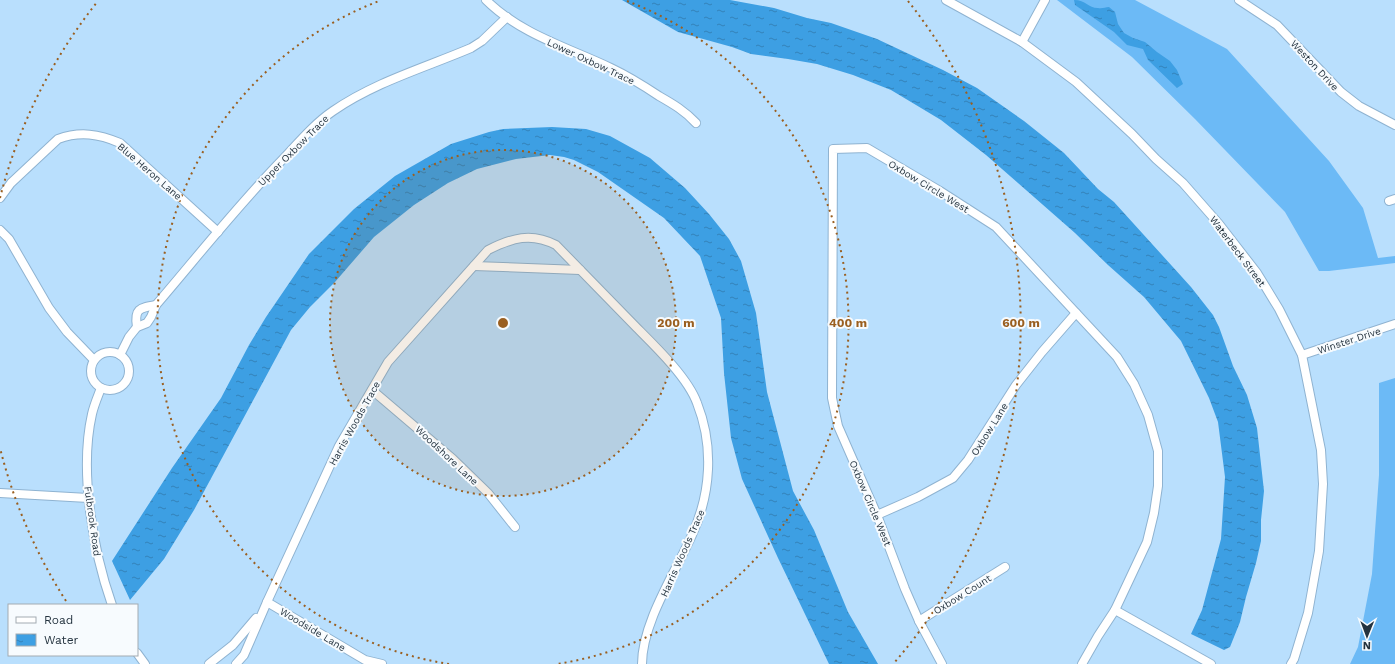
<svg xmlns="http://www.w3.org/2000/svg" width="1395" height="664" font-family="'Work Sans',sans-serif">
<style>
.grass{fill:#6cbaf6}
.water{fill:url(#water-ripples)}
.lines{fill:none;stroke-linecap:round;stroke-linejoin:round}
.minor-casing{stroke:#8fb3d1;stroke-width:10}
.minor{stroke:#fff;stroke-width:8}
.ring{fill:none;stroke:#9a5f20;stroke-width:2;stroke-dasharray:2 4}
.labels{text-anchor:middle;stroke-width:4;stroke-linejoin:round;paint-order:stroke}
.street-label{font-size:10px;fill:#24333f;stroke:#f7fbfe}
.centre{fill:#9a5f20;stroke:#f7fbfe;stroke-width:2}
.ring-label{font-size:12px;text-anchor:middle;font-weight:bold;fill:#9a5f20;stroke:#f7fbfe;stroke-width:4;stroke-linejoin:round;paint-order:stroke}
</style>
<defs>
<pattern id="water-ripples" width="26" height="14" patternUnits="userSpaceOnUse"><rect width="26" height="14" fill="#3d9fe3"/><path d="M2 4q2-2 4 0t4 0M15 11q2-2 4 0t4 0" fill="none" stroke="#3382b9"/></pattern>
</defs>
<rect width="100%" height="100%" fill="#b9dffd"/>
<g class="grass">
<polygon points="1057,0 1135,0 1227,49 1329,161 1363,208 1378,258 1395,256 1395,263 1329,271 1319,271 1285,212 1195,119 1132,57"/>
<polygon points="1395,378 1395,664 1350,664 1358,647 1372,574 1379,475 1379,383"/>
</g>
<g class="water">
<polygon points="622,0 730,0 774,8 807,18 831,23 877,39 943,70 977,88 1024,121 1064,153 1098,189 1114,202 1191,287 1213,315 1219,327 1233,366 1247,395 1257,428 1264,491 1261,520 1261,541 1256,563 1246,597 1240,622 1230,647 1224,650 1191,634 1202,610 1221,539 1225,477 1218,422 1209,398 1181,341 1144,297 1108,265 1075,233 986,155 941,120 891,90 853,75 817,64 788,59 751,54 732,47 678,32"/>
<path d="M1074,0C1086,0 1088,8 1098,8C1102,9 1105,7 1109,7L1115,12L1118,24L1124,33L1133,38L1145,42L1157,52L1170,61L1177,70L1183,84L1177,88L1148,60L1143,49L1127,45L1114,32L1075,5Z"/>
<polygon points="552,127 586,129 610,136 650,158 685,188 709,214 729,239 741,261 756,313 767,392 793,491 814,530 848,612 878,664 829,664 778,558 742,479 731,438 724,373 721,318 700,256 664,218 598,172 574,160 564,157 550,155 516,159 477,169 448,183 414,205 374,237 335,282 310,307 291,330 194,510 164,559 130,600 112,561 172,468 221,398 249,345 266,317 309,254 354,209 395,176 451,144 489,132 503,129"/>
</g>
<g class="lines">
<defs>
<g id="minor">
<path d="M486,0C520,34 569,48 611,68C628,76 644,86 659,96C673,104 685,111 696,123"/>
<polyline points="946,0 1022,42 1076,82 1132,134 1156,159 1183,183 1219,224 1257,273 1279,309 1302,355 1321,450 1323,484 1319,551 1308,613 1294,659 1291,664"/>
<polyline points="1239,0 1277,25 1341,92 1359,106 1395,125"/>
<polyline points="1022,42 1045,0"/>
<path d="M0,198L11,183L58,139C80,131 99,134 120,143L218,232"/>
<polyline points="1389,201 1395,199"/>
<polyline points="0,230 9,239 49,308 67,332 94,360"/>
<polyline points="474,266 580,270"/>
<path d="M137,327C134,309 139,308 156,305"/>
<circle cx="110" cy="371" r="19"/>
<path d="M120,355L129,337L137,327L147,323L151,317L156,305C198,256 238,205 283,159C299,142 314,124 333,111C375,82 424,68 471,48L482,41L507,17"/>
<polyline points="1302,355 1395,324"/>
<path d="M101,388C98,396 94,405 92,414C79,471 93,551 112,605"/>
<polyline points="372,390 453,459 488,493 515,527"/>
<polyline points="0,493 88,498"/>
<polyline points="877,515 918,497 953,478 968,460 1016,385 1042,352 1076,313"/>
<polyline points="267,602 365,660 382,664"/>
<polyline points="1115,610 1211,664"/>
<polyline points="919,621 1005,567"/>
<polyline points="137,653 145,664"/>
<polyline points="209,664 233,645 256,618"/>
<path d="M236,664L244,655L267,602L339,446L388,362L488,250C512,238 531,232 556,245C583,273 610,300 637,328C656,347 688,378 697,403C714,446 711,493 692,535C675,573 642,623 642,664"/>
<polyline points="942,664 919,621 905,589 877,515 838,426 832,398 833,149 867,148 940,191 996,227 1117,357 1134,384 1148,415 1158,451 1158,486 1154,513 1147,542 1115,610 1098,636 1082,664"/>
</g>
</defs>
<use href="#minor" class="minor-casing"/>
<use href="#minor" class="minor"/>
</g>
<circle cx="503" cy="323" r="173" fill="#9a5f20" fill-opacity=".12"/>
<g class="ring">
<circle cx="503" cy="323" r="173"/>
<path d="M449 664A345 345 0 0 1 379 1M627 1A345 345 0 0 1 557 664"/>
<path d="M66 601A518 518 0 0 1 0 448M0 198A518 518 0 0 1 98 1M908 1A518 518 0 0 1 894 663"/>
</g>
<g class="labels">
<g class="street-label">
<text transform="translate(591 61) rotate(25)" y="4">Lower Oxbow Trace</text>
<text transform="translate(1315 65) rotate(47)" y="4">Weston Drive</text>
<text transform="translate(293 150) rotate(-45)" y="4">Upper Oxbow Trace</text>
<text transform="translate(150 171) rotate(41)" y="4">Blue Heron Lane</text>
<text transform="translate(929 186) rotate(31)" y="4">Oxbow Circle West</text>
<text transform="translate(1238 251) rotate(53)" y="4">Waterbeck Street</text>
<text transform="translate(1349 340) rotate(-18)" y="4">Winster Drive</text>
<text transform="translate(354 423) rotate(-61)" y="4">Harris Woods Trace</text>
<text transform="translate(989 429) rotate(-58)" y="4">Oxbow Lane</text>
<text transform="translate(447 455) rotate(43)" y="4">Woodshore Lane</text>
<text transform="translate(871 503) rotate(67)" y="4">Oxbow Circle West</text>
<text transform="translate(93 521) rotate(82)" y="4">Fulbrook Road</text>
<text transform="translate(682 553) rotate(-66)" y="4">Harris Woods Trace</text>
<text transform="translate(962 594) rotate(-32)" y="4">Oxbow Count</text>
<text transform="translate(313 629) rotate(31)" y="4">Woodside Lane</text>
</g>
</g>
<circle cx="503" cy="323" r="6" class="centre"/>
<g class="ring-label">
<text x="676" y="327">200 m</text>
<text x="848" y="327">400 m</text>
<text x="1021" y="327">600 m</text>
</g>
<rect x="8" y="604" width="130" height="52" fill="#f7fbfe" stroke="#a3abb2"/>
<rect x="16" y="617" width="20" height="6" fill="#ffffff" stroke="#a3abb2"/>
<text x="44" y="624" font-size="12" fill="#24333f">Road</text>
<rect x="16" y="634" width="20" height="12" fill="url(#water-ripples)" stroke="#a3abb2"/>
<text x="44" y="644" font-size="12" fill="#24333f">Water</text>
<g transform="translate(1367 636) rotate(181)" stroke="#f7fbfe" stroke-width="3" paint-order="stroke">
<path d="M0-3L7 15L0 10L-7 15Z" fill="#24333f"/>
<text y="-6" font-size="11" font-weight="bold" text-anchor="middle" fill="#24333f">N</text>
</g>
</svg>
